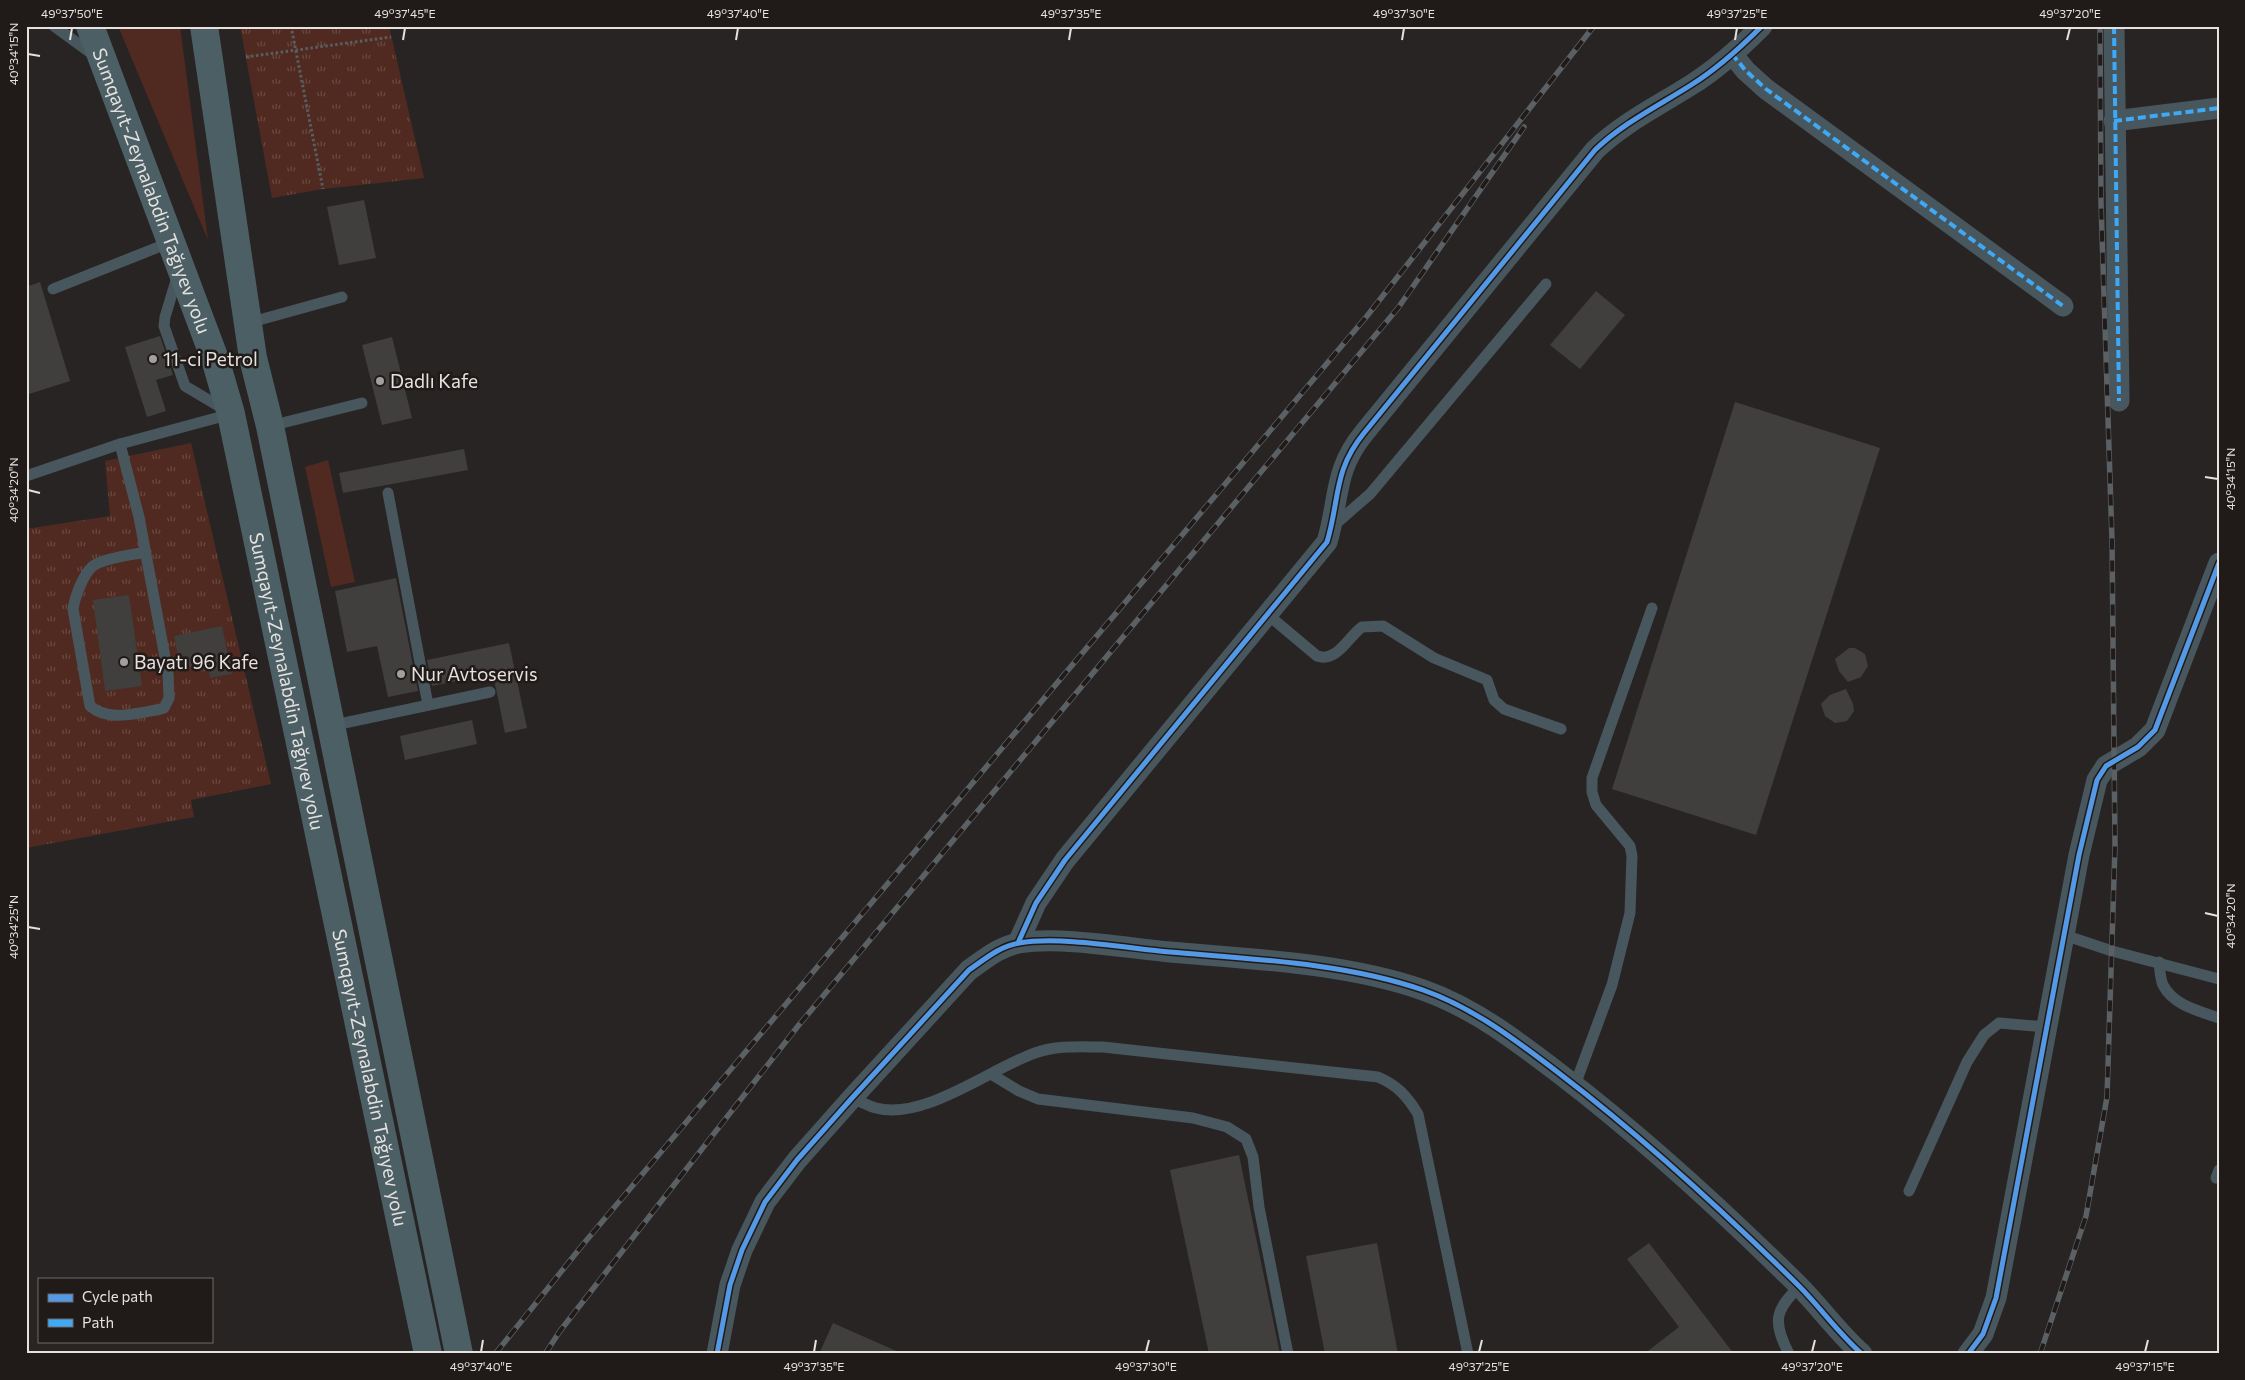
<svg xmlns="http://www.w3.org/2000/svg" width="2245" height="1380" font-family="Commissioner,sans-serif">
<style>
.grass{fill:#502a20}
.park{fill:url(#park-tufts)}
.building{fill:#413e3e}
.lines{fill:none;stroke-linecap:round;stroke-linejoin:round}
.path{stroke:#575f63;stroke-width:3;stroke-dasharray:2.5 2.5;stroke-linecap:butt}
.lane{stroke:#48575d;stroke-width:11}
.street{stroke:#48575d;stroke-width:21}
.primary{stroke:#4b5f65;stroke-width:28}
.rail-casing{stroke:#5a6064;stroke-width:5.5}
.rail{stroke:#201a18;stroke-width:4;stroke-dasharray:11;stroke-linecap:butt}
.quiet{stroke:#3fa9f5;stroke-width:4;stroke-dasharray:8 4;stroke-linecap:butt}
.cycleway-casing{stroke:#201a18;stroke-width:8}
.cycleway{stroke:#5399e6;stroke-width:5}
.ticks{fill:none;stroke:#e5e1df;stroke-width:2}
.poi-dot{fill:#a39f9e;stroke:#201a18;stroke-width:2}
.labels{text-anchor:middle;stroke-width:5;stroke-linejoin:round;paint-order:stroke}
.street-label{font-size:19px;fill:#e5e1df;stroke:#201a18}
.poi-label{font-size:19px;fill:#e5e1df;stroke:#201a18;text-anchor:start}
.neatline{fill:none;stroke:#e5e1df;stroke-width:2}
.ticks-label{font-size:12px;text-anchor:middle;fill:#e5e1df}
</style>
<defs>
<pattern id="park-tufts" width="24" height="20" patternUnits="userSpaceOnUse" patternTransform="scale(1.25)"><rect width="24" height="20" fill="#502a20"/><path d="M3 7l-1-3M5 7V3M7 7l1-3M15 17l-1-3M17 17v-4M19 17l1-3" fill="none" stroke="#694940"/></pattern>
</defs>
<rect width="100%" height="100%" fill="#282424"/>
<g class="grass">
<polygon points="118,26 180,26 208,240"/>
<polygon points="328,460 355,582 331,587 305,467"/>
</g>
<g class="park">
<polygon points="240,26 389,26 424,178 323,189 272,198"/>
<polygon points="191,443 271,784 191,800 194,817 26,848 26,529 110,516 105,461"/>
</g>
<g class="building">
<polygon points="364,200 376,258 339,265 327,207"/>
<polygon points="40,282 70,381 26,395 26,287"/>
<polygon points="1596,291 1625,315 1580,369 1550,345"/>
<polygon points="160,336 173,375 156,380 166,411 147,417 125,347"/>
<polygon points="392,337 412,418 382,425 362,345"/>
<polygon points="1735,402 1880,448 1756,835 1612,789"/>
<polygon points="464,449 468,470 343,493 339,473"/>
<polygon points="396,578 418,691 388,697 377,646 347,652 335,591"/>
<polygon points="129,595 142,686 105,691 93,600"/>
<polygon points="222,626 232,674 210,678 207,664 181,669 174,636"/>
<polygon points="509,643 527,728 505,733 493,674 432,686 427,660"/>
<polygon points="1849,648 1855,648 1865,654 1868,666 1861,677 1848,682 1839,671 1835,659"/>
<polygon points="1846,689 1853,704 1854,711 1847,721 1835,723 1825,716 1821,704 1830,695"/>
<polygon points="472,720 477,744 405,760 400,736"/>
<polygon points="1239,1155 1280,1354 1209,1354 1170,1170"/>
<polygon points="1377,1243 1398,1354 1325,1354 1306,1256"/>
<polygon points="1649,1243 1734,1354 1644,1354 1679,1327 1627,1259"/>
<polygon points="833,1323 903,1354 819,1354"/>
</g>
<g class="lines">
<g class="path">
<polyline points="291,26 323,189"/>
<polyline points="246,57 391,37"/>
</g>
<g class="lane">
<polyline points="54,26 95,56"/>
<polyline points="178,274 165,317 164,326 185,386 227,411"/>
<polyline points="53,289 171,242"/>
<polyline points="248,323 342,297"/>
<polyline points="270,426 362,403"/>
<path d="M120,444L139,517L168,673L169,698L164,708L157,710C135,713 109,722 90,706L73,609C75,597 83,574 93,566C104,558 132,555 146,552"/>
<polyline points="26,476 120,444 231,414"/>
<polyline points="388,493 428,705"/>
<polyline points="1332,527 1370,494 1546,284"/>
<path d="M1267,614L1317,656C1337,663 1348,637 1362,627L1383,626L1434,658L1487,680L1494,700L1504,709L1561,729"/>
<polyline points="330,726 490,692"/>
<polyline points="2064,935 2112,951 2219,979"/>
<path d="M2159,962C2160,969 2160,979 2163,985C2173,1005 2199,1011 2219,1018"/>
<polyline points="991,1074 1019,1091 1038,1099 1193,1118 1227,1127 1246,1139 1253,1157 1259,1207 1288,1354"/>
<polyline points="1575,1085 1612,985 1630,913 1632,856 1630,846 1596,805 1592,792 1592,778 1652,608"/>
<path d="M852,1098C860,1101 868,1106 876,1108C924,1121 991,1068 1035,1053C1058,1045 1080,1047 1103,1047L1378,1077C1397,1085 1407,1096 1418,1114L1468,1354"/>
<polyline points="2216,1178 2219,1170"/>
<polyline points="1909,1191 1967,1062 1984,1035 1999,1023 2047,1027"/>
<path d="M1789,1354C1773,1322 1774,1311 1799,1287"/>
</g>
<g class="street">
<polyline points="2114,26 2119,401"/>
<polyline points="1732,54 1746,71 1766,89 2063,306"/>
<polyline points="2114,121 2219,108"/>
<path d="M1018,943L1036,903L1065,860L1327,542C1340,499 1333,471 1364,433L1595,150C1623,123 1658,106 1691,85C1717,69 1741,47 1762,26"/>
<path d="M717,1354L730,1285L742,1250L765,1202L797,1160L852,1098L969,970C985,959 1000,946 1019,943C1061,936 1126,948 1170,952C1251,959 1346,963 1423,990C1474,1008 1517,1041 1560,1074C1645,1139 1722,1210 1798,1285C1820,1307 1839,1334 1862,1354"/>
<polyline points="1968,1354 1983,1334 1996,1298 2079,855 2097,780 2106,766 2138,747 2155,730 2219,563"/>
</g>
<g class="primary">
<path id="s1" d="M90,26L216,362L231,414L428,1354"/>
<polyline points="204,26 253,358 270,426 459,1354"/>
</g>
<defs>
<g id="rail">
<polyline points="495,1354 585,1242 1367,316 1594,26"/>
<polyline points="545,1354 560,1331 798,1026 1398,308 1524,127"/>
<polyline points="2040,1354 2086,1216 2107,1097 2115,847 2112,540 2101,203 2100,26"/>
</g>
</defs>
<use href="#rail" class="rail-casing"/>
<use href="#rail" class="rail"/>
<g class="quiet">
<polyline points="2114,26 2119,401"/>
<polyline points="1732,54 1746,71 1766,89 2063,306"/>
<polyline points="2114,121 2219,108"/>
</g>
<defs>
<g id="cycleway">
<path d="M1018,943L1036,903L1065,860L1327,542C1340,499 1333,471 1364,433L1595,150C1623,123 1658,106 1691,85C1717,69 1741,47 1762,26"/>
<path d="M717,1354L730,1285L742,1250L765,1202L797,1160L852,1098L969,970C985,959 1000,946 1019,943C1061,936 1126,948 1170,952C1251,959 1346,963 1423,990C1474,1008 1517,1041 1560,1074C1645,1139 1722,1210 1798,1285C1820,1307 1839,1334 1862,1354"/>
<polyline points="1968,1354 1983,1334 1996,1298 2079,855 2097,780 2106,766 2138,747 2155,730 2219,563"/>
</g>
</defs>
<use href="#cycleway" class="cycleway-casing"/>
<use href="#cycleway" class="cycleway"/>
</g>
<path class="ticks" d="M70,40L72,28M403,40L405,28M736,40L738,28M1069,40L1071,28M1402,40L1404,28M1735,40L1737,28M2067,40L2070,28M28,54L40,56M2205,477L2218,479M28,490L40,493M2205,913L2218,916M28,927L40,929M481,1352L483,1340M814,1352L816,1340M1146,1352L1149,1340M1479,1352L1482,1340M1812,1352L1815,1340M2145,1352L2148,1340"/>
<g class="poi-dot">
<circle cx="153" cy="359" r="5"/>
<circle cx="380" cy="381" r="5"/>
<circle cx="124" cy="662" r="5"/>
<circle cx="401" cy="674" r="5"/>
</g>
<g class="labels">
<g class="street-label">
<text dy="7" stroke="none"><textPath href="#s1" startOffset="176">Sumqayıt-Zeynalabdin Tağıyev yolu</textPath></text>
<text dy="7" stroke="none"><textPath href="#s1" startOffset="686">Sumqayıt-Zeynalabdin Tağıyev yolu</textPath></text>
<text dy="7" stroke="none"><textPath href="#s1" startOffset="1091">Sumqayıt-Zeynalabdin Tağıyev yolu</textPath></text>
</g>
<g class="poi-label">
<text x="163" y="366">11-ci Petrol</text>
<text x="390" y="388">Dadlı Kafe</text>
<text x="134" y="669">Bayatı 96 Kafe</text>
<text x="411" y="681">Nur Avtoservis</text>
</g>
</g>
<rect width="2245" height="1380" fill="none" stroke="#201a18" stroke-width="55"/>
<rect x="38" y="1278" width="175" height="65" fill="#201a18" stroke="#6f6a68"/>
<rect x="48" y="1294" width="25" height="8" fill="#5399e6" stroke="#6f6a68"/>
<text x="82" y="1302" font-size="15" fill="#e5e1df">Cycle path</text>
<rect x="48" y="1319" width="25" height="8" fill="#3fa9f5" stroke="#6f6a68"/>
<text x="82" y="1328" font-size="15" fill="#e5e1df">Path</text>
<rect x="28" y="28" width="2190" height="1324" class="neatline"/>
<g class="ticks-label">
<text x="72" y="18">49°37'50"E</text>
<text x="405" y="18">49°37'45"E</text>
<text x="738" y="18">49°37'40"E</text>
<text x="1071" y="18">49°37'35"E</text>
<text x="1404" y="18">49°37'30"E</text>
<text x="1737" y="18">49°37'25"E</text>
<text x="2070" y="18">49°37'20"E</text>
<text transform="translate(14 54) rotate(-90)" y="4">40°34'15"N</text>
<text transform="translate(2231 479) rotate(-90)" y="4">40°34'15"N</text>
<text transform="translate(14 490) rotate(-90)" y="4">40°34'20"N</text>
<text transform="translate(2231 916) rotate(-90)" y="4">40°34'20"N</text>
<text transform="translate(14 927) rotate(-90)" y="4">40°34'25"N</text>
<text x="481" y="1371">49°37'40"E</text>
<text x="814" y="1371">49°37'35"E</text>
<text x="1146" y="1371">49°37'30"E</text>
<text x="1479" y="1371">49°37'25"E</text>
<text x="1812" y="1371">49°37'20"E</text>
<text x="2145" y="1371">49°37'15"E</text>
</g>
</svg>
